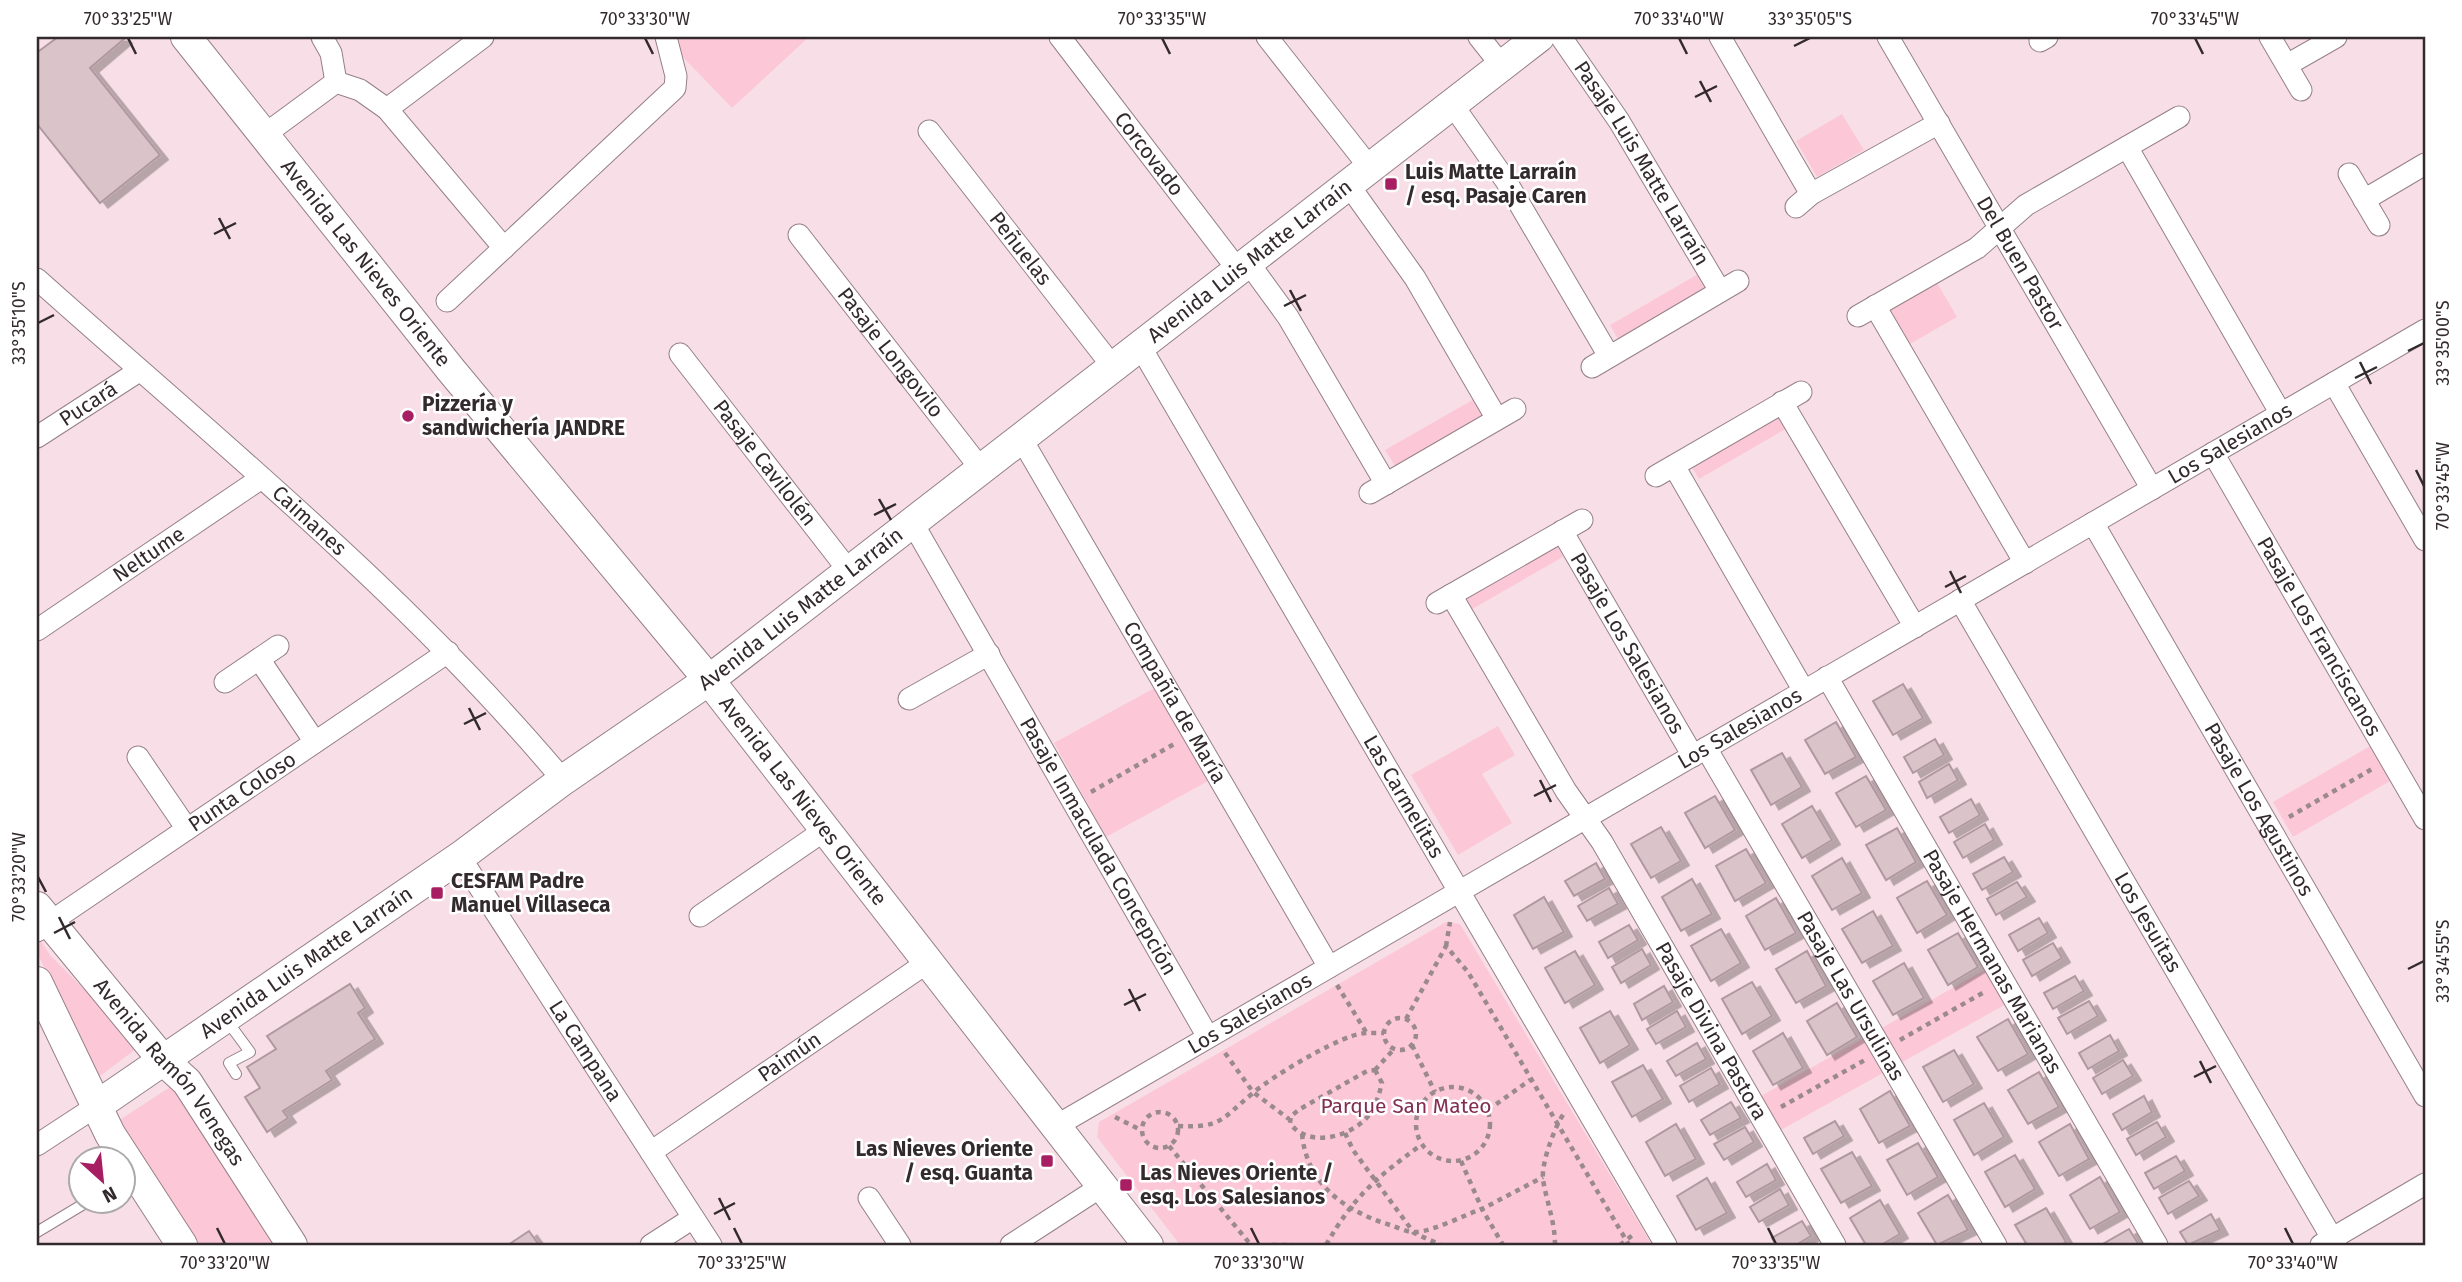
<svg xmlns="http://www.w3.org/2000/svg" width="2462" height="1282" font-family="'Fira Sans',sans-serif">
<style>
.green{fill:#fcc8d8}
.building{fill:#dbc3ca;stroke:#b098a0;stroke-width:2;filter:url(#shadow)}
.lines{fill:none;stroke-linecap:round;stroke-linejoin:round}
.lane-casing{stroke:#968087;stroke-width:12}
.street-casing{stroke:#968087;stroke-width:23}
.secondary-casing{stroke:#968087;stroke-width:32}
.path{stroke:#9a898f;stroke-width:4.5;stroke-dasharray:5 5;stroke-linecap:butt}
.lane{stroke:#fff;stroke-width:10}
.street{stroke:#fff;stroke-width:21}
.secondary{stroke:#fff;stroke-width:30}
.ticks{fill:none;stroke:#332a2d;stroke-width:2.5}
.poi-dot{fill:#a81e62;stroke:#fff;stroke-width:2.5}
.labels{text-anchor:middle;stroke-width:5;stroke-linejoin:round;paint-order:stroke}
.street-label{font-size:21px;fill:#332a2d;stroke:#fff}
.poi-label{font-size:21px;font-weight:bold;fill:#332a2d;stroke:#fff;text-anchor:start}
.park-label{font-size:21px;fill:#822d51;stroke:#fff}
.neatline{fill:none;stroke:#332a2d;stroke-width:2.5}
.ticks-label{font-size:18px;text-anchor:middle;fill:#332a2d}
</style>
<defs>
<filter id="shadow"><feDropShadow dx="8" dy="4.5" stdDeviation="0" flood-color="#0004"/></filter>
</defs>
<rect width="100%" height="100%" fill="#f8dfe7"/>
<g class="green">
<polygon points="673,37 809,37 732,108 678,52"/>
<polygon points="1842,114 1864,150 1817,177 1796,141"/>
<polygon points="1700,273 1709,288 1619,341 1610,325"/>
<polygon points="1936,281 1957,317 1910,344 1889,308"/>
<polygon points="1476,398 1485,414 1395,466 1385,450"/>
<polygon points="1780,411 1789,427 1699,479 1690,464"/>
<polygon points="1555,541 1563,557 1467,612 1458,597"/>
<polygon points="1158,686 1210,780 1106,837 1054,743"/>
<polygon points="1498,726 1515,755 1482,774 1512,823 1458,855 1411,775"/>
<polygon points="2372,745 2392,780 2293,837 2273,802"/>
<polygon points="1446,922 1460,924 1652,1245 1180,1245 1097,1137 1099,1122"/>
<polygon points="37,935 50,955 140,1046 96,1079 37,952"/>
<polygon points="1988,968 2008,1003 1781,1130 1761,1096"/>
<polygon points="170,1087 181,1098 279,1245 198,1245 123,1133 121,1119"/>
</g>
<g class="building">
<polygon points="58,37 122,37 124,39 90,68 160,155 100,203 37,124 37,49 39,51"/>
<polygon points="1903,684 1923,718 1893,735 1873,701"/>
<polygon points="1836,722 1856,757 1825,774 1805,740"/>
<polygon points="1935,739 1944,755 1913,773 1904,757"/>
<polygon points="1782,753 1802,787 1771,805 1751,770"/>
<polygon points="1949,764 1958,780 1927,798 1919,782"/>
<polygon points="1866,776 1886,810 1856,827 1836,793"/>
<polygon points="1715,796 1735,830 1705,848 1685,813"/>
<polygon points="1971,799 1980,815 1949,833 1940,817"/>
<polygon points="1812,806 1832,840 1802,858 1782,824"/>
<polygon points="1985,824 1994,840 1963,858 1954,842"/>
<polygon points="1661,827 1681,861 1651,878 1631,844"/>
<polygon points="1897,828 1916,862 1886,880 1866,845"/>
<polygon points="1746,849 1766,883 1735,901 1716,866"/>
<polygon points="2004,857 2013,872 1982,890 1973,874"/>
<polygon points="1842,858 1862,893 1832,910 1812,876"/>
<polygon points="1596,863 1605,879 1574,896 1565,881"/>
<polygon points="1692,879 1712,914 1681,931 1662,897"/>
<polygon points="1927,881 1947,915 1917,933 1897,898"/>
<polygon points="2017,882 2027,897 1996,915 1987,899"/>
<polygon points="1609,888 1618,904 1587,921 1578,906"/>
<polygon points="1544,897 1564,932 1533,949 1514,915"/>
<polygon points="1776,898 1796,933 1765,950 1746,916"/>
<polygon points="1873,911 1893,946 1862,963 1842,929"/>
<polygon points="2039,918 2048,933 2018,951 2009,935"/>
<polygon points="1629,925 1638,940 1608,958 1599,942"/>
<polygon points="1721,929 1741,963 1711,981 1691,946"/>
<polygon points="1958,933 1978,967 1948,985 1928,950"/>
<polygon points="2053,943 2062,958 2032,976 2023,960"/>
<polygon points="1642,949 1651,965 1621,983 1612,967"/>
<polygon points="1575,951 1595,985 1565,1003 1545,968"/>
<polygon points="1807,951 1826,986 1796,1003 1776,969"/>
<polygon points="1904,963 1924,998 1893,1015 1873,981"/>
<polygon points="2075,976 2084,991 2053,1009 2044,993"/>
<polygon points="1752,982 1772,1016 1742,1034 1722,999"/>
<polygon points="350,984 365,1008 358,1013 375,1039 326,1071 332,1080 283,1111 288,1118 267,1132 245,1097 260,1088 247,1067 276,1049 267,1036"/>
<polygon points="1664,986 1673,1002 1642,1020 1634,1004"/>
<polygon points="2089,1001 2098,1016 2067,1034 2058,1018"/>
<polygon points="1837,1003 1857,1037 1827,1055 1807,1021"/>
<polygon points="1610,1011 1630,1045 1600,1063 1580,1028"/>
<polygon points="1677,1011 1686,1027 1656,1044 1647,1029"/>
<polygon points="2008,1019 2028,1054 1998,1071 1977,1037"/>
<polygon points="1783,1033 1803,1068 1773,1085 1753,1051"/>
<polygon points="2110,1035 2119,1051 2088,1069 2079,1053"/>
<polygon points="1697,1043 1706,1059 1676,1076 1667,1061"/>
<polygon points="1954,1050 1974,1084 1943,1102 1923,1067"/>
<polygon points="2123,1060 2133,1076 2102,1094 2093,1078"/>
<polygon points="1643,1065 1663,1099 1632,1117 1612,1082"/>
<polygon points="1711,1068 1720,1084 1689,1102 1680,1086"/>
<polygon points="2039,1072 2059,1107 2028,1124 2008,1090"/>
<polygon points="1890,1091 1910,1126 1879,1143 1860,1109"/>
<polygon points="2144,1096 2152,1112 2122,1130 2113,1114"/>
<polygon points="1731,1102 1741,1118 1710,1135 1701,1120"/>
<polygon points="1984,1103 2004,1137 1974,1155 1954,1120"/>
<polygon points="1835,1121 1844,1136 1813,1154 1804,1138"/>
<polygon points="2157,1122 2166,1137 2136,1155 2127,1139"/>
<polygon points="1676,1124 1696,1159 1665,1176 1646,1142"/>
<polygon points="2070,1124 2089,1159 2059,1176 2039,1142"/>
<polygon points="1745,1127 1754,1142 1724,1160 1714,1144"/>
<polygon points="1918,1143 1938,1177 1907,1195 1887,1160"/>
<polygon points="1852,1152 1872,1186 1841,1203 1821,1169"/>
<polygon points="2015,1155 2035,1189 2005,1207 1985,1172"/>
<polygon points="2176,1156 2185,1171 2154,1189 2145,1173"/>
<polygon points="1767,1164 1776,1180 1746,1197 1737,1182"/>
<polygon points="2100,1177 2120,1212 2090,1229 2070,1195"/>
<polygon points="1707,1178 1727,1213 1696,1230 1677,1196"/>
<polygon points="2189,1181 2199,1196 2168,1214 2159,1198"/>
<polygon points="1780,1189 1789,1205 1759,1222 1750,1207"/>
<polygon points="1948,1195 1968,1230 1937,1245 1918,1213"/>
<polygon points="1880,1200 1900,1234 1881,1245 1866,1245 1850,1218"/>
<polygon points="2046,1208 2066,1242 2061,1245 2027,1245 2015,1225"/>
<polygon points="2211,1214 2220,1230 2188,1245 2180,1232"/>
<polygon points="1802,1221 1811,1236 1796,1245 1776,1245 1772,1238"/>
<polygon points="2129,1229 2139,1245 2101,1245"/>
<polygon points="529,1231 539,1245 508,1245"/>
</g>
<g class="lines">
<defs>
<g id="lane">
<polyline points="225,1018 250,1052 229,1063 236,1074"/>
<polyline points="37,1232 87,1202"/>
</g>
<g id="street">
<polyline points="322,37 331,53 336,82"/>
<path id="s1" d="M1060,37L1238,270"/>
<polyline points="1267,37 1370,168"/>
<polyline points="1479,37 1502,66"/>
<path id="s2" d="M1561,37L1619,121L1720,291"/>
<polyline points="1720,37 1811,194"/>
<path id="s3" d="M1888,37L2152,489"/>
<polyline points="2270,37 2301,90"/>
<polyline points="2040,41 2047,37"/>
<polyline points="2287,65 2336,37"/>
<polyline points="336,82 360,90 387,109 504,248"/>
<polyline points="1452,104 1506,181 1609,356"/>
<polyline points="387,109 483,37"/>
<path id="s4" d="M929,131L1113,367"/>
<polyline points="264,135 336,82"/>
<polyline points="2127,147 2281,414"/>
<polyline points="2349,174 2379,225"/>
<polyline points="1348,184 1415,278 1497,419"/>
<polyline points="2364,200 2425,164"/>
<polyline points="1796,207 1811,194 1939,123"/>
<path id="s5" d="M799,235L981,469"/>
<polyline points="1248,262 1288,317 1386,484"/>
<path id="s6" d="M37,279C217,440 407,594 563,780"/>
<polyline points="447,301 675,88 676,76 666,37"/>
<polyline points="1875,306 2025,563"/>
<polyline points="1858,316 1977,248 2026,205 2179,117"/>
<path id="s7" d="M1140,346L1666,1245"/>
<path id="s8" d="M680,354L849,571"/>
<polyline points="1592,367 1738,281"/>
<polyline points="2334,383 2425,540"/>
<polyline points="1782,402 1915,627"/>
<path id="s9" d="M37,437L139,371"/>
<path id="s10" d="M1021,438L1329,967"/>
<path id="s11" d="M2213,453L2425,819"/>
<polyline points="1674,466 1804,691"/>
<polyline points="1656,476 1801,392"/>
<polyline points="1370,493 1515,409"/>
<path id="s12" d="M912,522L1208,1037"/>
<path id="s13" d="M2093,523L2425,1096"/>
<path id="s14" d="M1562,531L1693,756"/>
<path id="s15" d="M1451,595L1566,791L1602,842L1835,1245"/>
<path id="s16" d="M1960,600L2336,1245"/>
<polyline points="1437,603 1582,520"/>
<path id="s17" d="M37,630L260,479"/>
<polyline points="259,659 315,742"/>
<path id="s18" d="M1827,677L2157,1245"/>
<polyline points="225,682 278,646"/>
<polyline points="909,699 989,654"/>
<path id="s19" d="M1706,748L1996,1245"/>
<polyline points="138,757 187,829"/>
<path id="s20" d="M460,857L711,1245"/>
<polyline points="700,916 825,830"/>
<path id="s21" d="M37,931L448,652"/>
<path id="s22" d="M1056,1126L2425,330"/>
<polyline points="37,1145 95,1107"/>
<path id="s23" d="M651,1152L928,962"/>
<polyline points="869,1198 900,1245"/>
<polyline points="651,1245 693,1218"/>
<polyline points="1011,1245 1102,1186"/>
<polyline points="2321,1245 2425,1184"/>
</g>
<g id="secondary">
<path id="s24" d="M186,37L451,370L709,680L1148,1245"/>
<path id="s25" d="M37,907L163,1060L187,1082L292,1245"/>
<polyline points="37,982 110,1134 182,1245"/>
<path id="s26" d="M95,1107L460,857L563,780L709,680L1539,37"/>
</g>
</defs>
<use href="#lane" class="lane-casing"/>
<use href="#street" class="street-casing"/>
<use href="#secondary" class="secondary-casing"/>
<g class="path">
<polyline points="1091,792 1174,744"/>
<polyline points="2289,817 2372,769"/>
<polyline points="1446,946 1450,922"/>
<polyline points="1337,985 1366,1032"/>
<circle cx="1400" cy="1034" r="16"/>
<polyline points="1406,1019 1446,946 1468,972 1629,1245"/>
<polyline points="1900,1040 1986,991"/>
<polyline points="1412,1045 1435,1092"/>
<polyline points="1225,1053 1253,1092 1289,1119"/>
<path d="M1375,1070L1382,1083C1379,1095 1376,1105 1369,1115C1352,1137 1308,1149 1290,1123L1291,1116L1300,1109L1367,1071Z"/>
<polyline points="1375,1070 1394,1049"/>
<circle cx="1453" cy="1124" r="37"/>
<polyline points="1781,1107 1865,1060"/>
<polyline points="1488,1110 1530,1080"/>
<circle cx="1160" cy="1130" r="18"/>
<polyline points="1115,1117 1141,1130"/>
<path d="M1178,1126C1223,1128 1221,1119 1253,1093C1273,1076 1327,1044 1352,1036C1363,1032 1373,1033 1384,1033"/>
<polyline points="1345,1133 1353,1150 1414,1233 1441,1245"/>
<path d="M1302,1134C1307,1185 1345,1211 1390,1225C1397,1227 1408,1233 1416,1232C1434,1231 1464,1215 1482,1209L1503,1245"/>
<polyline points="1169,1146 1251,1245"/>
<polyline points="1461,1161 1482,1209 1543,1177"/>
<polyline points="1272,1245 1293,1245"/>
<path d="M1326,1245C1354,1196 1376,1178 1421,1145"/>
<path d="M1555,1245C1555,1222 1547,1203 1543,1180C1541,1163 1555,1125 1565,1112"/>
<polyline points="1620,1245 1634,1234"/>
</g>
<use href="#lane" class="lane"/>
<use href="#street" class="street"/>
<use href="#secondary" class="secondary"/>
</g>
<path class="ticks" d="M128,38L136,54M645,38L653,54M1162,38L1170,54M1679,38L1687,54M2195,38L2203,54M1794,46L1810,38M1700,81L1711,102M1695,97L1717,86M219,218L230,239M214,234L236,223M1290,290L1301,311M1284,306L1306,295M38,323L54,315M2408,351L2424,343M2360,362L2371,384M2355,378L2377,367M2416,470L2424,486M879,499L891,520M874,515L896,504M1950,571L1961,593M1945,587L1966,576M469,708L480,730M464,724L486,713M1540,780L1551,802M1534,796L1556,785M38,877L46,892M59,917L70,939M54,933L75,922M2408,969L2424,961M1129,989L1140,1011M1124,1005L1146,994M2200,1061L2211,1083M2194,1077L2216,1066M719,1198L730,1220M714,1214L735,1203M217,1228L225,1244M734,1228L742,1244M1251,1228L1259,1244M1768,1228L1776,1244M2285,1228L2293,1244"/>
<g class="poi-dot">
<rect x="1384" y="177" width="14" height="14" rx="3.5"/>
<circle cx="408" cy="416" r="7"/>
<rect x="430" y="886" width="14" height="14" rx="3.5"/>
<rect x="1040" y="1154" width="14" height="14" rx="3.5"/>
<rect x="1119" y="1178" width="14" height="14" rx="3.5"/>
</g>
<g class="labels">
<g class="street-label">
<text dy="7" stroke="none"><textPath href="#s1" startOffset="147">Corcovado</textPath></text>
<text dy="7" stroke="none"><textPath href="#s2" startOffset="150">Pasaje Luis Matte Larraín</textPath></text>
<text dy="7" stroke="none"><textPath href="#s4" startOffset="149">Peñuelas</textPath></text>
<text dy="7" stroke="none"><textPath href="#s26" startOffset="1432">Avenida Luis Matte Larraín</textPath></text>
<text dy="7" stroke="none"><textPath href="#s24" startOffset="289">Avenida Las Nieves Oriente</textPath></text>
<text dy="7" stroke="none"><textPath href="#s3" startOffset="262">Del Buen Pastor</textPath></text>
<text dy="7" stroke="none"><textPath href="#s5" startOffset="149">Pasaje Longovilo</textPath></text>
<text dy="7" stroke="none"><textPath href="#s9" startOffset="61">Pucará</textPath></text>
<text dy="7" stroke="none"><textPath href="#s22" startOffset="1358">Los Salesianos</textPath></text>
<text dy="7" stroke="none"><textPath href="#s8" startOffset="138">Pasaje Cavilolén</textPath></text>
<text dy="7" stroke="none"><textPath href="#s6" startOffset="364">Caimanes</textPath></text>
<text dy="7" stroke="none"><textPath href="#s17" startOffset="135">Neltume</textPath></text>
<text dy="7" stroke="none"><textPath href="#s26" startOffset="864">Avenida Luis Matte Larraín</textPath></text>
<text dy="7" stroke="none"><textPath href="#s11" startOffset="212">Pasaje Los Franciscanos</textPath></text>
<text dy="7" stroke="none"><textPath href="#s14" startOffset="130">Pasaje Los Salesianos</textPath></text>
<text dy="7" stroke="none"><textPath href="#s10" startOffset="306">Compañía de María</textPath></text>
<text dy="7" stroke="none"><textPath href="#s22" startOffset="791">Los Salesianos</textPath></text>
<text dy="7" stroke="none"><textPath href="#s21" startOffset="248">Punta Coloso</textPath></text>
<text dy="7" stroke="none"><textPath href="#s7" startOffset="522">Las Carmelitas</textPath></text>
<text dy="7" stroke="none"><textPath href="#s24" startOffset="982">Avenida Las Nieves Oriente</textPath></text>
<text dy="7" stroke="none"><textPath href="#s13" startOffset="331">Pasaje Los Agustinos</textPath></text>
<text dy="7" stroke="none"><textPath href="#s12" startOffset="374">Pasaje Inmaculada Concepción</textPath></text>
<text dy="7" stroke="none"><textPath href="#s16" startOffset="373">Los Jesuitas</textPath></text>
<text dy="7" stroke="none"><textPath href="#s18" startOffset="329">Pasaje Hermanas Marianas</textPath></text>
<text dy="7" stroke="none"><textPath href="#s26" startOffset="256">Avenida Luis Matte Larraín</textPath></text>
<text dy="7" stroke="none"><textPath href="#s19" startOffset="287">Pasaje Las Ursulinas</textPath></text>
<text dy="7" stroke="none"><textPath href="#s22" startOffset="224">Los Salesianos</textPath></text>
<text dy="7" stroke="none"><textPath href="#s15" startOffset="508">Pasaje Divina Pastora</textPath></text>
<text dy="7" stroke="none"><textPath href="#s20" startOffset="231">La Campana</textPath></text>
<text dy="7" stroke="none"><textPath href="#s23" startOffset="168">Paimún</textPath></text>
<text dy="7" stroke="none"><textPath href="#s25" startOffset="212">Avenida Ramón Venegas</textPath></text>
</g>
<g class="poi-label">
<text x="1405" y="179">Luis Matte Larraín<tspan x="1405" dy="24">/ esq. Pasaje Caren</tspan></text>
<text x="422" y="411">Pizzería y<tspan x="422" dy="24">sandwichería JANDRE</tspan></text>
<text x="451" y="888">CESFAM Padre<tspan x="451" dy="24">Manuel Villaseca</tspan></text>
<text x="1033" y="1156" text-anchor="end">Las Nieves Oriente<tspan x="1033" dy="24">/ esq. Guanta</tspan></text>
<text x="1140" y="1180">Las Nieves Oriente /<tspan x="1140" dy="24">esq. Los Salesianos</tspan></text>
</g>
<g class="park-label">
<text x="1406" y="1113">Parque San Mateo</text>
</g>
</g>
<rect width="2462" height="1282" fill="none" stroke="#ffffff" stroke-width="77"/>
<g transform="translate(102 1180) rotate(153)"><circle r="33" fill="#ffffff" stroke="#adaaab" stroke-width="2"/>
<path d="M0-5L12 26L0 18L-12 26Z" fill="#a81e62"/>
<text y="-10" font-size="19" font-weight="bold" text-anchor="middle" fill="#332a2d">N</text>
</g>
<rect x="38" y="38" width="2386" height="1206" class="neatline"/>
<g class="ticks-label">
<text x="128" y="25">70°33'25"W</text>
<text x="645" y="25">70°33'30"W</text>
<text x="1162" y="25">70°33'35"W</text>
<text x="1679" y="25">70°33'40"W</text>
<text x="1810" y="25">33°35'05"S</text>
<text x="2195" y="25">70°33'45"W</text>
<text transform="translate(19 323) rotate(-90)" y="6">33°35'10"S</text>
<text transform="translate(2443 343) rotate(-90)" y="6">33°35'00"S</text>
<text transform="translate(2443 486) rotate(-90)" y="6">70°33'45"W</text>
<text transform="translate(19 877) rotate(-90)" y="6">70°33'20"W</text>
<text transform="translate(2443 961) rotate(-90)" y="6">33°34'55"S</text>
<text x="225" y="1269">70°33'20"W</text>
<text x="742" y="1269">70°33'25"W</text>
<text x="1259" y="1269">70°33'30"W</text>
<text x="1776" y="1269">70°33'35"W</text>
<text x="2293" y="1269">70°33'40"W</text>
</g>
</svg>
